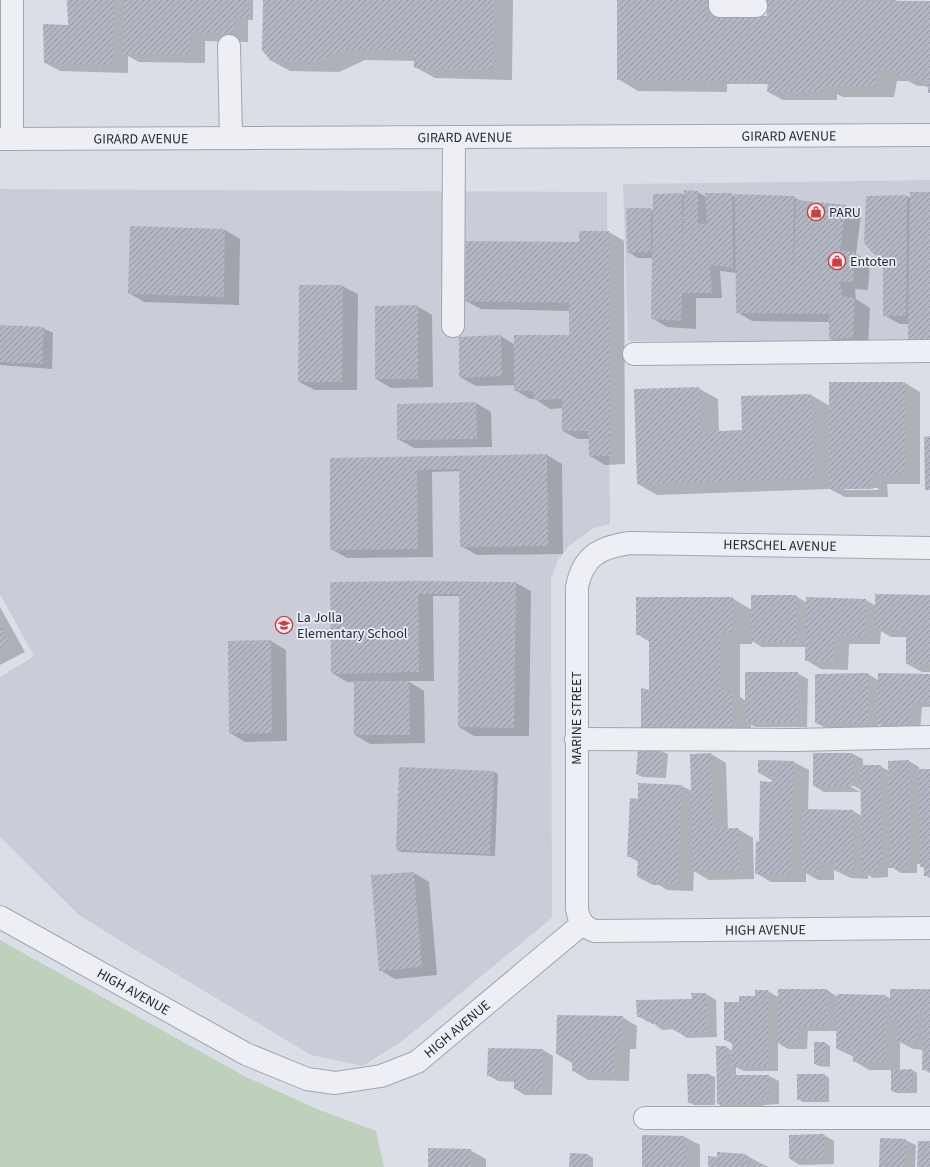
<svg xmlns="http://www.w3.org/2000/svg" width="930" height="1167" font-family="'Source Sans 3',sans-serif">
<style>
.built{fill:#cacdd8}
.grass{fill:#bfd0bd}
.shadow{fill:#0003;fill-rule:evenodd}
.building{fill:url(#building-hatch)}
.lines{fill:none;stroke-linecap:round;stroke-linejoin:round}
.minor-casing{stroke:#a1a5b0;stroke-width:24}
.minor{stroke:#eeeff4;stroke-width:22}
.labels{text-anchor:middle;stroke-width:3.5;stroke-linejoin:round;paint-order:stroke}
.street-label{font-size:14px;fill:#252b3c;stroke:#ebedf4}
.poi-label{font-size:14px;fill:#252b3c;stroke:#ebedf4;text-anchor:start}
</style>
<defs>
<pattern id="building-hatch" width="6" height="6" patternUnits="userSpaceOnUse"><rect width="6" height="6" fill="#b3b7c3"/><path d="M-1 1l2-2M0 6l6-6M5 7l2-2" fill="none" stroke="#9195a0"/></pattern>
</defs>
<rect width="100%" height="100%" fill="#dbdee6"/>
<g class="built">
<polygon points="930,180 930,343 628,341 623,184"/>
<polygon points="0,189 607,192 610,524 593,528 569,546 558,560 551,579 552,918 401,1042 363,1066 311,1055 124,943 78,914 0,837 0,677 34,656 0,594"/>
</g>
<polygon class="grass" points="0,940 246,1077 317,1109 376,1131 384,1167 0,1167"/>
<g class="shadow">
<polygon points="0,0 21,0 20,70 0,70"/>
<polygon points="68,0 253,0 253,20 248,20 248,42 205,41 205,63 139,62 128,56 128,73 60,71 45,63 69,26"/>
<polygon points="264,0 513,0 512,80 435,78 415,67 415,61 365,60 339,72 290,71 270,60"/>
<polygon points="618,0 727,0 727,18 768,17 768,0 747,0 896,0 896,2 930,2 930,93 929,88 925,86 918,86 908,81 897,81 894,97 843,97 837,94 837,100 783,100 768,92 768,84 727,84 727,92 638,91 618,79"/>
<polygon points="698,192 706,197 731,194 736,197 793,197 801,201 846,206 861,215 856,254 870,262 868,290 855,289 856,299 870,308 868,346 845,347 830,338 830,322 752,321 737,312 737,273 720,271 722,298 696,298 696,329 667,327 652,318 653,258 638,258 628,252 650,209 654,211 681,194 684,195"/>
<polygon points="930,193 924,348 909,339 909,324 900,324 884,315 907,196 911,198"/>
<polygon points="131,227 225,230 240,239 239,305 144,302 129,293"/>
<polygon points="609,232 624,241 625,464 605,465 590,456 589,439 578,439 563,431 563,408 550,409 535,399 530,399 515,390 515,385 476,386 460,377 501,336 515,345 570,336 570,311 481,309 466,301 580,243"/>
<polygon points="342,286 358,294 357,390 315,390 299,382"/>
<polygon points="417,306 432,315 433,387 391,388 376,379"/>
<polygon points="0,326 43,328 53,333 52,369 0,365"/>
<path d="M905,383L920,392V484H887L888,497H845L830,489L657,495L638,484L698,388L718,399L719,432L743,431L742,397L811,395L830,406ZM844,488H878V490H844Z"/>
<polygon points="476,403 491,412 492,447 414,448 398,439 398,405"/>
<polygon points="547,455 562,464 563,554 477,555 461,546 461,471 432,472 433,557 347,558 331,549 331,459"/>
<polygon points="331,583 516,583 531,591 529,736 474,736 459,727 460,596 433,596 434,681 408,681 424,691 425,743 370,744 355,735 355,682 347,682 332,673"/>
<polygon points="796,596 807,603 866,600 876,606 930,596 930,672 922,672 907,664 907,637 891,637 881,631 880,644 849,644 848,670 821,669 806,660 806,647 762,647 752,641 752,644 740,644 740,697 746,701 797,673 808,679 807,727 756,727 751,725 751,739 662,738 642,727 650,692 650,642 637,634 732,598 752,610"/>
<polygon points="0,607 25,652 0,665"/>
<polygon points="271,641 286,650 287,741 245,742 230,733"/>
<polygon points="868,674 878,680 930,675 930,707 922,707 920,731 887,729 878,724 878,729 826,728 816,723"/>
<polygon points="663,752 668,754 666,778 642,777 637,774"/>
<polygon points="711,754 726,763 728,829 738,829 753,838 754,879 709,880 694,871 693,891 667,890 659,885 653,885 638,877 639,862 628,856 639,800 639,784 682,786 692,791"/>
<polygon points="853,754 863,759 863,766 880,766 889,771 909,761 919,767 919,770 930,770 930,878 925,875 925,869 921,866 921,864 917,864 917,873 901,873 893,868 888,868 888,877 873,878 868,875 868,879 851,878 834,870 834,880 818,880 806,873 806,882 771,882 756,873 760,843 776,783 759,773 759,761 794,762 809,770 808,810 853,811 862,816 861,790 849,783 848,785 860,792 824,792 814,786"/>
<polygon points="494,772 498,774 495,856 401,852 397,850"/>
<polygon points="414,873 429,882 437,975 395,979 380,970"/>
<polygon points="827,990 838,997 886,996 891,999 930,990 930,1073 923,1069 923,1050 913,1049 900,1042 900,1071 912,1070 917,1073 917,1093 897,1093 892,1091 892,1070 869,1070 854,1061 854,1057 837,1049 837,1031 808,1031 807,1049 788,1049 778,1043 778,1071 744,1071 736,1067 736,1076 769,1076 779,1081 779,1104 764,1105 762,1109 728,1110 718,1104 726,1047 733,1051 733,1044 725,1040 740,1003 768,991 779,998"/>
<polygon points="706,994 716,1000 717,1037 687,1038 674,1029 662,1030 652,1022 648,1022 638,1016 693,1000"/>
<polygon points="622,1017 637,1026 636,1049 630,1049 629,1081 588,1080 573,1071 572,1063 557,1054"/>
<polygon points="825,1043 830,1046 830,1067 819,1066 815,1064"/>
<polygon points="543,1050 553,1056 552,1095 525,1095 515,1089 515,1082 498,1081 488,1075"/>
<polygon points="710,1075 715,1077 715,1105 694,1105 689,1102"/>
<polygon points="825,1075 829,1078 829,1102 803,1102 798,1099"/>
<polygon points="824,1135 834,1141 834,1164 800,1165 790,1159"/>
<polygon points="685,1137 700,1145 700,1167 643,1167"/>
<polygon points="905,1140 916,1145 915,1167 880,1167"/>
<polygon points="470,1150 486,1159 486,1167 429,1167"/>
<polygon points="588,1155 593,1158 593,1167 570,1167"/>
<polygon points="746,1155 767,1167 711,1167 718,1158"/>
</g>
<g class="building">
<polygon points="67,0 114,0 113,65 44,63 43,24 68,25"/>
<polygon points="124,0 249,0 249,18 233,18 233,34 190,32 190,55 123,54"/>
<polygon points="263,0 494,0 492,69 414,68 414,51 344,50 319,61 270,60 262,50"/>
<polygon points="617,0 707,0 707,17 767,16 767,0 930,1 930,93 928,93 928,80 913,80 913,75 897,75 897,70 877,70 875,86 822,86 822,92 767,92 768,81 617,80"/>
<polygon points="684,190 698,191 698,223 707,224 705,193 732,193 733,268 710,265 712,293 682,293 681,321 651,319 653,194 682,193 682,263"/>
<polygon points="910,192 930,192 930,342 908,340"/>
<polygon points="735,194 794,196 793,290 796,200 846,205 840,250 855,252 853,282 840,281 842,296 855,298 853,338 829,339 829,314 736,313"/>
<polygon points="907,195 906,316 883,316 883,264 864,243 866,196"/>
<polygon points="626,208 651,208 651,252 627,253"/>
<polygon points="130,226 225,229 224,297 128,294"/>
<polygon points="579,231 609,231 610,456 589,456 588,431 562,431 562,399 534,400 533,391 514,391 514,335 569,335 569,303 464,301 466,241 579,242"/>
<polygon points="299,285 343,285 342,382 298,382"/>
<polygon points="418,305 418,379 375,379 375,306"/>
<polygon points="0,325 44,327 42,364 0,362"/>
<polygon points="501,335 502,376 459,378 459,337"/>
<polygon points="829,382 905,382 905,475 872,475 873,489 829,489"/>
<polygon points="699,387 700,432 742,430 741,396 811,394 814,478 637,484 634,389"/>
<polygon points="476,402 477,439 397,440 397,404"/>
<polygon points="930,436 930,490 925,490 924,437"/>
<polygon points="547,454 548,546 460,547 459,469 417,470 418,549 330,550 330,458"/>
<polygon points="418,581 516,582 514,728 458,727 459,594 418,594 419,672 331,674 330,582"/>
<polygon points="875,594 930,595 930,664 906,664 906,629 875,629"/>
<rect x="751" y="595" width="45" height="47"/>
<polygon points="636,597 733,597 732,633 720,633 720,692 732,692 732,728 641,728 641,688 649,690 649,635 636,635"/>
<polygon points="806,597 866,599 865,636 834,635 833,661 805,661"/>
<polygon points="0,624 10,643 0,649"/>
<polygon points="271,640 272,733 229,734 228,641"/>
<polygon points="745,672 798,672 797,722 745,722"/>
<polygon points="868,673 868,723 815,723 815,674"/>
<polygon points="878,673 930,674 930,702 912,702 911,725 876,724"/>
<polygon points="354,681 409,681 410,735 354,735"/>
<polygon points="638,749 663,751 661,776 636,774"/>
<polygon points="711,753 713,829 738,828 739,871 693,871 690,754"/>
<rect x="813" y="753" width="40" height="33"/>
<polygon points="758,760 794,761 791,874 755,874 756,841 759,842 760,781 772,782 772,774 758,773"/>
<polygon points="909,760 911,859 907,859 907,868 890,868 888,761"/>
<polygon points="860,765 881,765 882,863 878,863 878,872 862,872"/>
<polygon points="399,767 494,771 490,854 396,850"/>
<polygon points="918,769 930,769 930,876 924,876 924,867 920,867"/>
<polygon points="638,783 682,785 678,883 650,882 651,878 637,877 638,857 627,857 630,798 638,799"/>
<polygon points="803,809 853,810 853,870 835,870 835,862 819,862 819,872 802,871"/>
<polygon points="414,872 422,967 379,971 371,875"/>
<polygon points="778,989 827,989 827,1026 798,1026 797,1044 777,1043"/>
<polygon points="890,989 930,989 930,1070 922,1070 923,1012 917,1012 917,1042 896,1041 897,1019 890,1019"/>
<polygon points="755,990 768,990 768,1066 732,1066 732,1040 724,1040 724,1002 739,1002 739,996 755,996"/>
<polygon points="691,993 706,993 707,1032 681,1034 672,1029 672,1024 651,1024 651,1017 637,1017 636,1000 692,999"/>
<polygon points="837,994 886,995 885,1062 853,1062 853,1049 836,1049"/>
<polygon points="557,1015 623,1016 622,1041 615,1041 614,1073 572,1071 572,1055 556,1054"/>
<rect x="814" y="1042" width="11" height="22"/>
<polygon points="716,1046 727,1046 727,1075 769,1075 769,1099 754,1099 752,1104 717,1104"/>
<polygon points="488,1048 543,1049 542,1090 514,1089 514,1077 487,1076"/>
<polygon points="912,1069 912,1091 891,1091 891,1070"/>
<polygon points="687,1074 710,1074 711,1102 688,1103"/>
<rect x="797" y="1074" width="28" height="26"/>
<polygon points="824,1134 824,1159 789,1159 789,1135"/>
<polygon points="642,1135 685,1136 685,1167 642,1167"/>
<polygon points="880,1138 906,1139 905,1167 879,1167"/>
<polygon points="918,1141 930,1141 930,1167 917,1167"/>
<polygon points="428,1148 471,1149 471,1167 428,1167"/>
<polygon points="717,1152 746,1154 747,1165 762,1164 769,1167 709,1167 708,1165 708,1156 717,1157"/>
<polygon points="570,1153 588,1154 588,1167 569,1167"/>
</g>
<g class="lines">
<defs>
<g id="minor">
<polyline points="12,0 12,139"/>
<polyline points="720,0 720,6 756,6"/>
<polyline points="229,46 231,138"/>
<path id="s1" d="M0,139L930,135"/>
<polyline points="453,326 454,137"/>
<polyline points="634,354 930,351"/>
<path id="s2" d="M930,548L630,543C600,547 583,556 577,587V909C579,921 583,927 595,931L930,928"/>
<polyline points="576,739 794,740 930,737"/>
<path id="s3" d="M0,917L246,1054L307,1079L335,1083L381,1076L417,1062L582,924"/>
<polyline points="645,1118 930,1118"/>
</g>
</defs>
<use href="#minor" class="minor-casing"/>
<use href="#minor" class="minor"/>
</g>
<defs>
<symbol id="shop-ring" viewBox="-11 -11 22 22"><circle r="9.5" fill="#ebedf4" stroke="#ce3e40" stroke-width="1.5"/><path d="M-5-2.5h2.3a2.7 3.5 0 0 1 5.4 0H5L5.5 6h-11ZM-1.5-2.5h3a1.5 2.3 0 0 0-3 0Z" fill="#ce3e40"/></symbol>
<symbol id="school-ring" viewBox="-11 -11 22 22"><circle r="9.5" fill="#ebedf4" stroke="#ce3e40" stroke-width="1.5"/><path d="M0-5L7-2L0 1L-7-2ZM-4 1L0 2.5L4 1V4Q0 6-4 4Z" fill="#ce3e40"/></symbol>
</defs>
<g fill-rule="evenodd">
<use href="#shop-ring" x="806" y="202" width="20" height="20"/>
<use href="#shop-ring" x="827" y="251" width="20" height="20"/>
<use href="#school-ring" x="274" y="615" width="20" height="20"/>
</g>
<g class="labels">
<g class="street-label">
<text dy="5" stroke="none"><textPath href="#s1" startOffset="789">GIRARD AVENUE</textPath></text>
<text dy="5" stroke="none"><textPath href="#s1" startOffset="465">GIRARD AVENUE</textPath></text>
<text dy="5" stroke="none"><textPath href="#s1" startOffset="141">GIRARD AVENUE</textPath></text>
<text transform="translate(780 545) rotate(1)" y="5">HERSCHEL AVENUE</text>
<text transform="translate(576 718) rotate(-90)" y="5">MARINE STREET</text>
<text dy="5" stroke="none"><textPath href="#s2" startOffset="898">HIGH AVENUE</textPath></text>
<text dy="5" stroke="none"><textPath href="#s3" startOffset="153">HIGH AVENUE</textPath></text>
<text dy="5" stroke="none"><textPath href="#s3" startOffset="513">HIGH AVENUE</textPath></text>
</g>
<g class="poi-label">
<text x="829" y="217">PARU</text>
<text x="850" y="266">Entoten</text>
<text x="297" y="622">La Jolla<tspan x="297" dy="16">Elementary School</tspan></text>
</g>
</g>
</svg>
